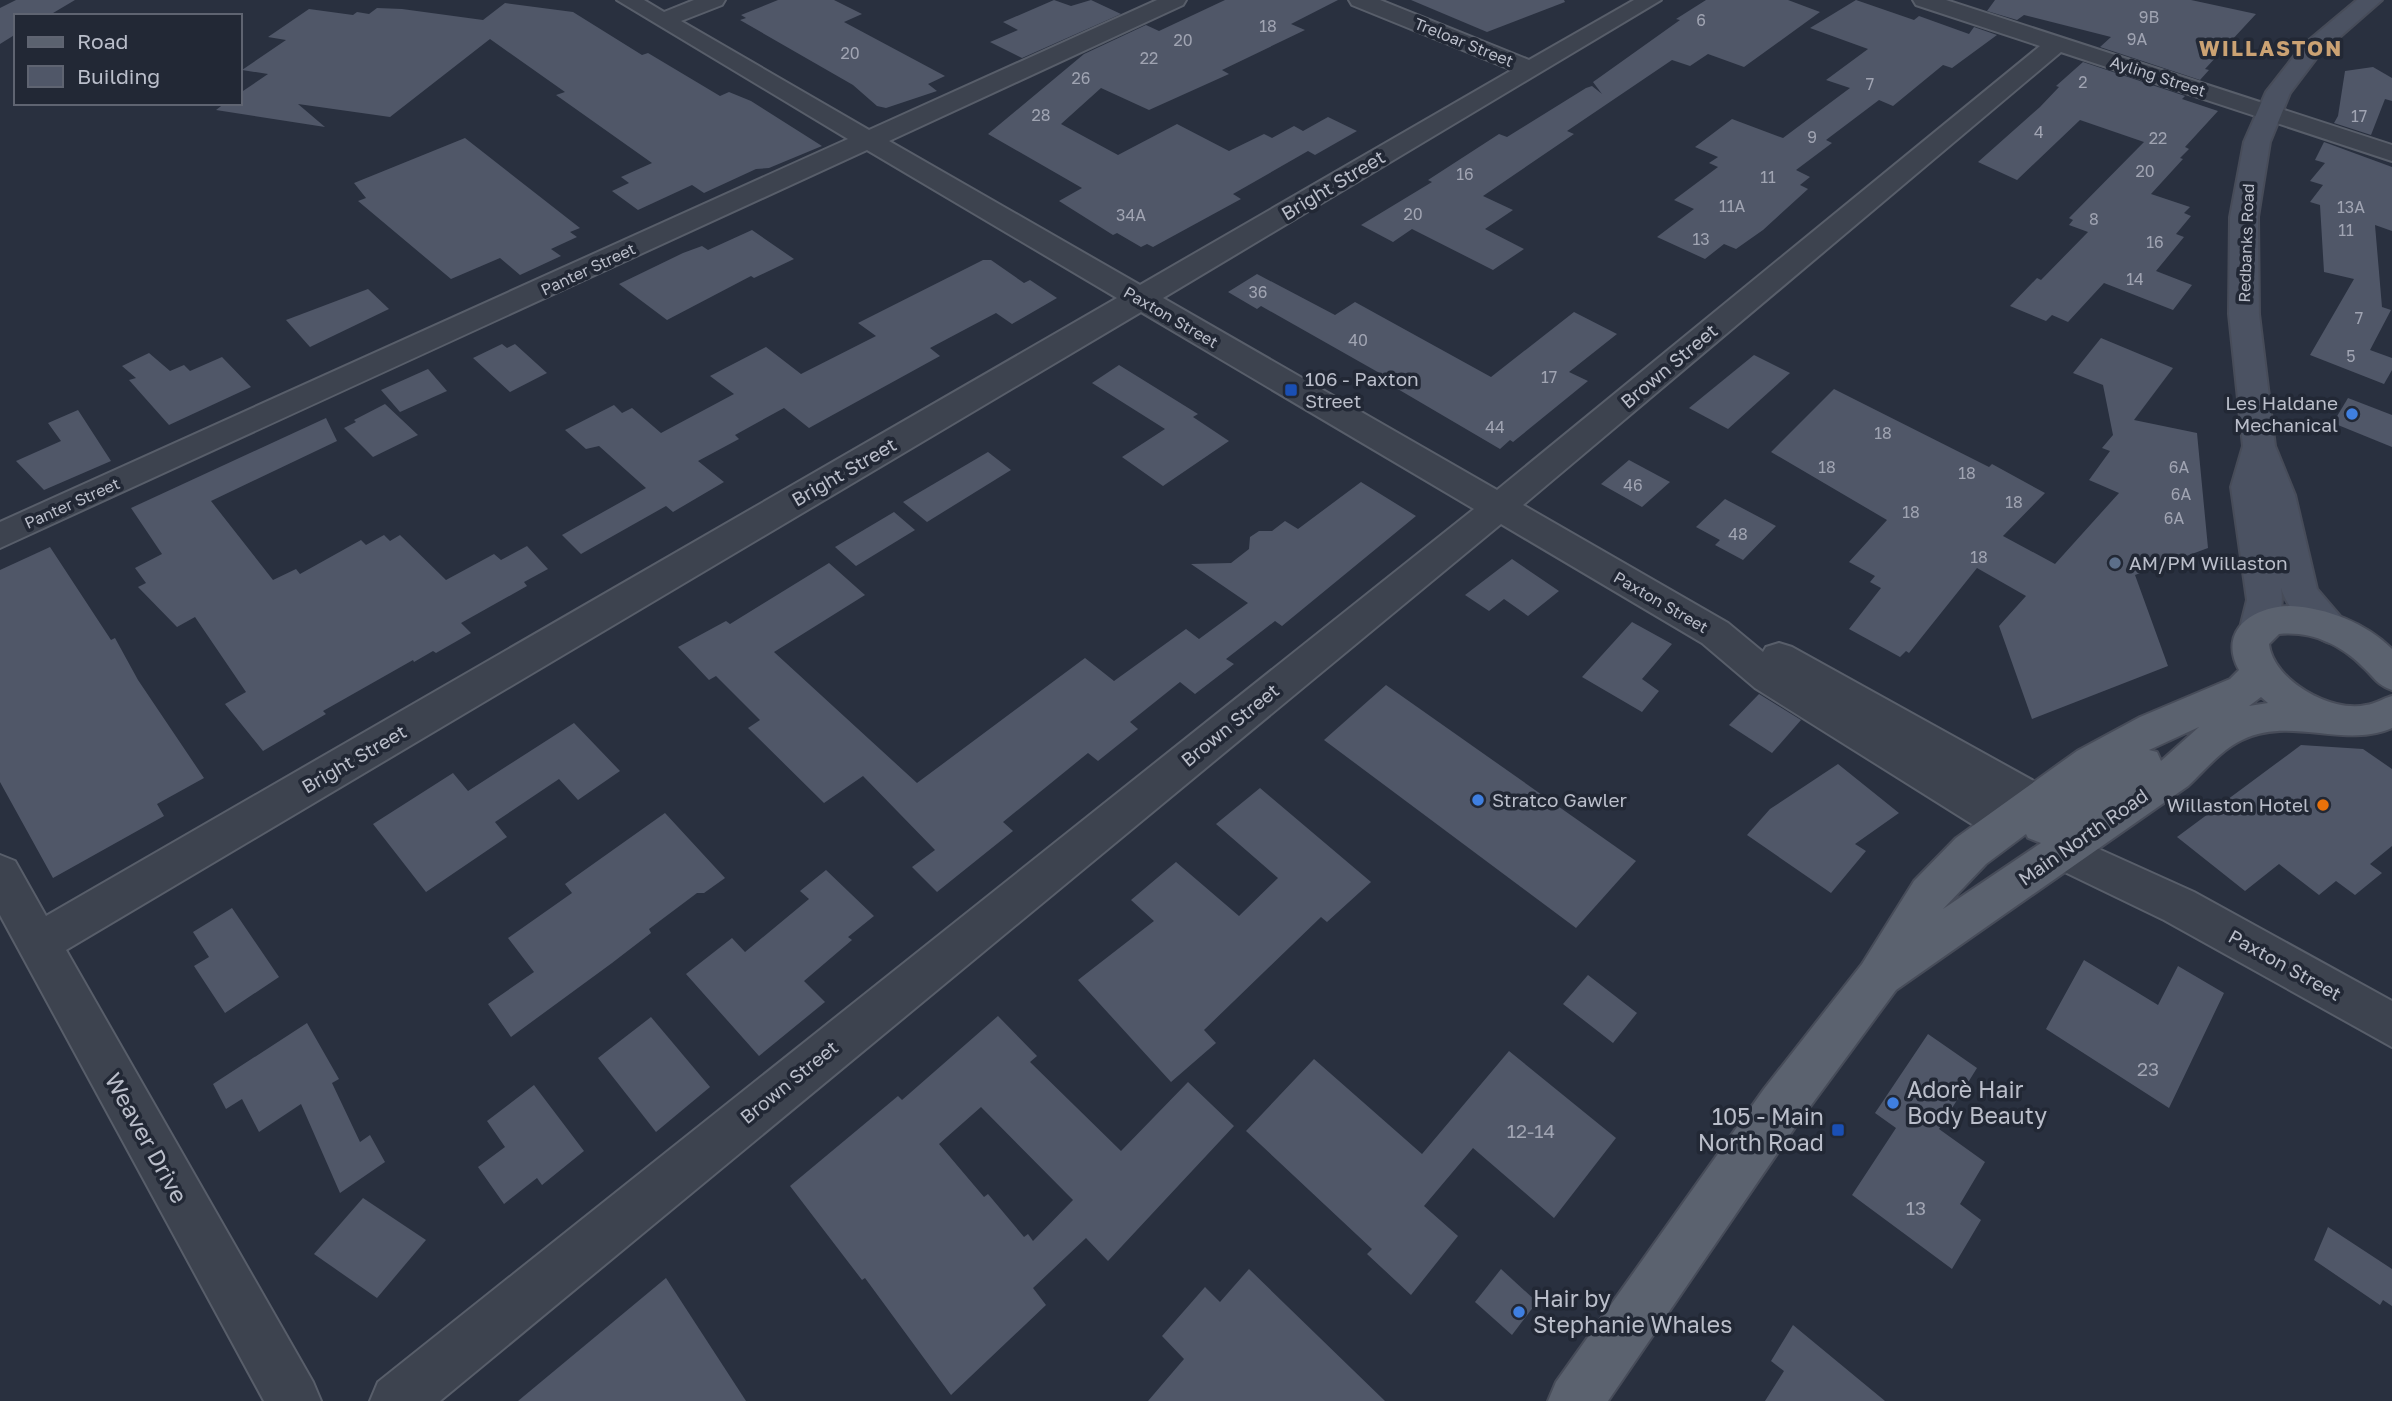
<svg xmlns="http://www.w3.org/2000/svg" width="2392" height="1401" font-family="'Golos Text',sans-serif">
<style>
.building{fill:#505768;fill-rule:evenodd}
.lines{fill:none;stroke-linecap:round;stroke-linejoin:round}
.street-casing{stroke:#585e6a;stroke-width:4}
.secondary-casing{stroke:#474c59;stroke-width:4}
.primary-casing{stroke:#474c59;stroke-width:4}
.street{fill:#3d434f;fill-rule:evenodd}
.secondary{fill:#4b5262;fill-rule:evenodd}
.primary{fill:#5b626f;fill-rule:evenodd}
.transit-dot{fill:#1a4fb4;stroke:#222835;stroke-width:2.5}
.shop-dot{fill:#3f7fe0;stroke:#222835;stroke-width:2.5}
.service-dot{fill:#5c6f8a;stroke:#222835;stroke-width:2.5}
.food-dot{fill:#e8710a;stroke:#222835;stroke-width:2.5}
.labels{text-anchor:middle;stroke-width:7;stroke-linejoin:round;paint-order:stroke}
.number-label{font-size:16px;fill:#a0a4b2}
.far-street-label{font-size:16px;fill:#babeca;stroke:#222835}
.street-label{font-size:19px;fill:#babeca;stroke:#222835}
.poi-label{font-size:19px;fill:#babeca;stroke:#222835;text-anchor:start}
.near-number-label{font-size:19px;fill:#a0a4b2}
.far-district-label{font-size:21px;font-weight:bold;letter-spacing:2px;fill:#cba273;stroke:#222835}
.near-poi-label{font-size:23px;fill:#babeca;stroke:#222835;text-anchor:start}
.near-street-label{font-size:23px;fill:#babeca;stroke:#222835}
</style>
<rect width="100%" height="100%" fill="#29303f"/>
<g class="building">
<polygon points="16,0 75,0 48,16 16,16 16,34 0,44 0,8"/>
<polygon points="778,0 834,0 862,14 844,22 945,76 928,84 937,91 886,108 877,106 853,85 740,20 746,18 741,15"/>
<polygon points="1054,0 1071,6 1091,0 1121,14 1022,58 990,42 1018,30 1003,22"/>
<polygon points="1225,0 1338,0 1291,24 1305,30 1222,70 1229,74 1149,110 1101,88 1061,124 1118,155 1177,124 1229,151 1264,134 1272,138 1294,126 1303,131 1328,117 1357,131 1315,155 1308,151 1233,194 1241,199 1153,247 1147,244 1141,247 1117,233 1113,235 1059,201 1082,188 988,134 1084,54 1146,25 1159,31"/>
<polygon points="1411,0 1564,0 1565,2 1487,32"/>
<polygon points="1706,0 1788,0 1820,12 1744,67 1708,54 1690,66 1672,60 1567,131 1574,134 1483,196 1513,210 1485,229 1524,249 1493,270 1412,229 1393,242 1361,225 1432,182 1428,180 1499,134 1507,137 1586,88 1592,86 1602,94 1593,82 1680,20 1676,19"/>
<polygon points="1856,0 1914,20 1919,16 1969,34 1974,27 1997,35 1952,68 1943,65 1893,106 1879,100 1826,140 1832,143 1796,170 1810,177 1800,185 1808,189 1763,230 1736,249 1724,244 1705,259 1657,237 1694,209 1674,200 1718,167 1709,163 1718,157 1695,147 1732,119 1783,138 1850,88 1826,80 1868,49 1810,28"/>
<polygon points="1995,0 2191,0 2256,14 2205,69 2209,70 2200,80 2100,47 2111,37 2024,15 2017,20 1987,11"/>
<polygon points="505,3 573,12 642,55 648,53 720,96 729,92 751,101 822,146 769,168 756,169 704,193 692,185 638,210 612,191 629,183 621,177 652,163 556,95 565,92 490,39 390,117 298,104 325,127 216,110 225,103 240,103 240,93 268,74 242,70 286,40 268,37 309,9 353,15 357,12 369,14 377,8 402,9 483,20"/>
<polygon points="2083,62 2185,96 2182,99 2218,111 2185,147 2189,149 2180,158 2183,159 2151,194 2190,207 2184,213 2191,216 2176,234 2184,237 2156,271 2192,285 2173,310 2104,283 2068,322 2052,315 2046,321 2010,306 2037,278 2041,280 2088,232 2069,225 2073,220 2069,218 2144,142 2080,120 2017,180 1978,162 2040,107 2059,87 2056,86"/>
<polygon points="2373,67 2392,78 2392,101 2385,99 2371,135 2334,123 2338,116 2345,71"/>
<polygon points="465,138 580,228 570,232 577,237 551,249 561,256 520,275 500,258 451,279 358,201 366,198 354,183"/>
<polygon points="2324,142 2392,167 2392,231 2375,225 2382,307 2391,310 2370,350 2392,358 2392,370 2384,384 2310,355 2354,279 2324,272 2320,205 2310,202 2323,185 2310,181 2325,163 2315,160"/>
<polygon points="752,230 794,259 754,278 751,276 667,320 619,284 683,253 702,246 708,250"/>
<polygon points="983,260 991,260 1024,283 1030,280 1057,298 1012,324 996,313 930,348 940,356 809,428 784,408 735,435 739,439 698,461 724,482 673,512 666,506 581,554 562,535 646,488 599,446 586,449 565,430 614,405 622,413 632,408 661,433 734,394 710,376 766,347 801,374 876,336 858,323"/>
<polygon points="1257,274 1335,315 1355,302 1491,377 1574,312 1617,334 1569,372 1588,381 1513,442 1510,440 1500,449 1379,378 1383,375 1261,306 1257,309 1228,292"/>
<polygon points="368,289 389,309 310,347 286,320"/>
<polygon points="2101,338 2173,368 2134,420 2197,433 2208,548 2135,575 2168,666 2032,719 1999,626 2026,596 1977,568 1909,653 1906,651 1900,657 1849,629 1881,588 1870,582 1875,576 1849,562 1887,520 1771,452 1834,389 1989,467 1992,464 2045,493 2003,536 2055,564 2119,493 2089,480 2110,451 2102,448 2113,435 2103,385 2073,373"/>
<polygon points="502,344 507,348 515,344 547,373 510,392 473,358"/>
<polygon points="149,353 170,371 184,365 190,371 222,357 251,387 169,425 129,380 136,378 122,366"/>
<polygon points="1754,355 1790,373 1728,429 1689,408"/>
<polygon points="1119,365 1198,414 1193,417 1229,441 1163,486 1122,457 1165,429 1092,383"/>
<polygon points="428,369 447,391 400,412 381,390"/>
<polygon points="2348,398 2392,415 2392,447 2333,423"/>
<polygon points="385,404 418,435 373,457 344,428 356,422 354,420"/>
<polygon points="78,410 111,461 44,490 16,461 61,441 48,423"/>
<polygon points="326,418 337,441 211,501 273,580 296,569 300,574 361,540 366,545 384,535 390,541 400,535 446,580 494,554 501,560 527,546 548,569 524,582 527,586 461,623 471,633 436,653 433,651 414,662 413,660 323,711 326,714 263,751 225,704 246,692 195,617 177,627 138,587 146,583 135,568 162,554 131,508"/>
<polygon points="988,452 1011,470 927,522 903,502"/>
<polygon points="1629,460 1670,482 1642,507 1601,484"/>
<polygon points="1361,482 1416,516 1282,626 1275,621 1226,659 1234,664 1195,694 1180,682 1130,722 1138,729 1098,761 1088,753 1003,822 1013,831 937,892 912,867 935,850 863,776 824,803 748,728 760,720 716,676 709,680 678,647 726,621 730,624 829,563 865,595 774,652 917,783 1085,658 1114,681 1186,629 1199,639 1248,603 1191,564 1231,563 1249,549 1250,537 1259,531 1272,531 1285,521 1298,529"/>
<polygon points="1725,499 1776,526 1743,560 1715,545 1720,540 1696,527"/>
<polygon points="894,512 915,530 856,566 835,547"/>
<polygon points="50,547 111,640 115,638 138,680 204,778 157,804 164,816 53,878 0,782 0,570"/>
<polygon points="1512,559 1559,591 1528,616 1504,599 1489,611 1465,595"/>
<polygon points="1632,622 1672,644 1642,679 1659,691 1642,712 1582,677"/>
<polygon points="1386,685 1636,861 1576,928 1324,740"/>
<polygon points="1759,694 1801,720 1772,753 1729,725"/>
<polygon points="574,723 620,771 578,800 559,779 495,822 507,837 426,892 373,824 453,773 468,791"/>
<polygon points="2301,745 2363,749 2392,769 2392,846 2370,864 2382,873 2355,895 2336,881 2319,895 2279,864 2245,891 2177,837"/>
<polygon points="1838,764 1899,813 1855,844 1866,851 1831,893 1747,835 1770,809"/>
<polygon points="1260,788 1371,882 1327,922 1321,917 1204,1030 1216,1043 1171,1082 1078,980 1154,921 1131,900 1176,862 1239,916 1278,878 1216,824"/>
<polygon points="665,813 725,878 704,893 697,893 649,929 651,933 612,963 511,1037 488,1004 534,972 508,938 572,893 565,884"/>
<polygon points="826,870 874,916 848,937 852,940 804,981 825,1002 759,1056 686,974 732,938 745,952 809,899 800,891"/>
<polygon points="232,908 279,977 225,1013 194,966 209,957 193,932"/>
<polygon points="2084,960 2158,1005 2178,966 2224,993 2169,1108 2046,1029"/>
<polygon points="1588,975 1637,1013 1613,1043 1563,1004"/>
<path d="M998,1016L1037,1056L1030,1062L1121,1151L1188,1082L1234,1126L1108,1261L1086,1238L1033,1288L1046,1305L951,1395L865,1278L862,1280L790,1186L898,1096L902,1100ZM981,1107L1073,1200L1033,1241L1028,1234L1024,1237L988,1194L984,1197L939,1144Z"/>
<polygon points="651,1017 710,1087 656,1132 598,1058"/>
<polygon points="307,1023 339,1079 332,1083 360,1142 370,1135 385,1162 340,1193 301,1104 259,1132 242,1099 226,1109 213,1084"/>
<polygon points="1928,1034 1977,1068 1939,1129 1985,1162 1960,1204 1981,1220 1952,1269 1852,1195 1896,1128 1875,1113"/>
<polygon points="1509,1051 1616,1138 1554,1218 1473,1148 1424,1206 1458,1236 1411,1295 1367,1254 1372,1249 1246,1131 1314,1059 1422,1154"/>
<polygon points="534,1085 584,1151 542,1185 537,1178 504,1204 478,1167 505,1147 487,1121"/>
<polygon points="363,1198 426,1240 377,1298 314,1254"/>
<polygon points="2328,1227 2392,1269 2392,1306 2383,1300 2380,1305 2314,1260"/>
<polygon points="1249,1269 1385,1401 1148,1401 1184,1359 1162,1336 1205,1287 1220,1302"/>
<polygon points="1501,1269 1537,1302 1512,1335 1475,1302"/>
<polygon points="666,1278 746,1401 518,1401"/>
<polygon points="1793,1325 1885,1401 1765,1401 1784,1371 1771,1361"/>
</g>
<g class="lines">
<defs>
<g id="street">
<polygon points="617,0 644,0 664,12 694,0 725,0 722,5 681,21 869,130 1157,0 1186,0 1183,5 889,141 1140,285 1512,70 1352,5 1349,0 1380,0 1529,60 1634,0 1661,0 1163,298 1497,490 2040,46 1916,5 1913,0 1946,0 2392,145 2392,161 2061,52 1523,505 1728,623 1763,652 1766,647 1779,643 1792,647 2050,790 2056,802 2050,814 2036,819 2022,814 2027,824 2021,836 2006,842 1991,836 1755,688 1702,643 1501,524 440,1401 370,1401 378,1382 1474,509 1141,312 66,950 313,1382 321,1401 264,1401 0,915 0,855 15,861 46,916 1117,298 867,150 0,548 0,522 848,139"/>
<polygon points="2061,832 2194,892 2392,1001 2392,1047 2164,920 2046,863 2040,850 2046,837"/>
</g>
<path id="secondary" d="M2357,0H2382L2318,56L2290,93L2270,142L2258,217L2259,314L2275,446L2295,495L2317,589L2352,630L2347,640C2341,642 2336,644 2330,643C2312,639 2286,606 2281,588C2284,605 2279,623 2271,638L2258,642L2245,638L2240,628L2247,600L2231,487L2243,446L2229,314L2230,217L2244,142L2266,92L2302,46Z"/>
<path id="primary" d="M2291,606C2327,608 2366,623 2392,649V690C2377,685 2374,677 2363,667C2340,644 2311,631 2279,634L2269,644C2273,680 2331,713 2366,705C2375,704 2384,698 2392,696V728C2345,749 2289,716 2242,740C2221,750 2205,770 2188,786L1896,990L1798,1123L1608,1401H1548L1556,1382L1764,1089L1862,964L1914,881L1956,838L2077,751L2140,717L2230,679L2239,670C2217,630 2254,606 2291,606ZM2261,697L2268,703L2249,706ZM2199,727L2161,761L2157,752L2149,750ZM2026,834L2028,838L2041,843L1943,909L1986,864Z"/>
</defs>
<use href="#street" class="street-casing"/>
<use href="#secondary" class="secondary-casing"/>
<use href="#primary" class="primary-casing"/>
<use href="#street" class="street"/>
<use href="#secondary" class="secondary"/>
<use href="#primary" class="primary"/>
</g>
<g class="transit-dot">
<rect x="1284" y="383" width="14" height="14" rx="3.5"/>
<rect x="1831" y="1123" width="14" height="14" rx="3.5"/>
</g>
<g class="shop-dot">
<circle cx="2352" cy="414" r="7"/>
<circle cx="1478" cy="800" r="7"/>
<circle cx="1893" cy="1103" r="7"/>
<circle cx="1519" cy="1312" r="7"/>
</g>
<circle class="service-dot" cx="2115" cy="563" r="7"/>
<circle class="food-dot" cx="2323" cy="805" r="7"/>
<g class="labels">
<g class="number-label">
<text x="2149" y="23">9B</text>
<text x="1701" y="26">6</text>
<text x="1268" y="32">18</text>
<text x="2137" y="45">9A</text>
<text x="1183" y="46">20</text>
<text x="850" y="59">20</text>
<text x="1149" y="64">22</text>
<text x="1081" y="84">26</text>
<text x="2083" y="88">2</text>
<text x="1870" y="90">7</text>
<text x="1041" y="121">28</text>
<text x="2359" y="122">17</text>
<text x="2039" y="138">4</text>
<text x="1812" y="143">9</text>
<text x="2158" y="144">22</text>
<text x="2145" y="177">20</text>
<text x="1465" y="180">16</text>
<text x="1768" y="183">11</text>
<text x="1732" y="212">11A</text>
<text x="2351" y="213">13A</text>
<text x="1413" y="220">20</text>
<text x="1131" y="221">34A</text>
<text x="2094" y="225">8</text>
<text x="2346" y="236">11</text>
<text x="1701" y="245">13</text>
<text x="2155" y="248">16</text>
<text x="2135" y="285">14</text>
<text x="1258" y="298">36</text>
<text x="2359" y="324">7</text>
<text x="1358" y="346">40</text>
<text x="2351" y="362">5</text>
<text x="1549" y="383">17</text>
<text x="1495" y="433">44</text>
<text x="1883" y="439">18</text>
<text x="1827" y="473">18</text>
<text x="2179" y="473">6A</text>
<text x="1967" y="479">18</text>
<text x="1633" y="491">46</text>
<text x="2181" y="500">6A</text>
<text x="2014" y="508">18</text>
<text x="1911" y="518">18</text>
<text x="2174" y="524">6A</text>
<text x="1738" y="540">48</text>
<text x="1979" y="563">18</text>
</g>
<g class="far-street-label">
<text transform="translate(1464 42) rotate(22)" y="6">Treloar Street</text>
<text transform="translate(2158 76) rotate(18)" y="6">Ayling Street</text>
<text transform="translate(2246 243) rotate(-88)" y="6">Redbanks Road</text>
<text transform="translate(588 269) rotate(-25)" y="6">Panter Street</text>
<text transform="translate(1171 317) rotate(30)" y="6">Paxton Street</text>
<text transform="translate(72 503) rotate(-24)" y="6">Panter Street</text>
<text transform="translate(1661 602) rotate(30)" y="6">Paxton Street</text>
</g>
<g class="street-label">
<text transform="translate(1333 185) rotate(-31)" y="7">Bright Street</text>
<text transform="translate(1669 366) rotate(-40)" y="7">Brown Street</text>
<text transform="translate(844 472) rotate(-30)" y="7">Bright Street</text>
<text transform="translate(1230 725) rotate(-39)" y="7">Brown Street</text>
<text transform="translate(354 759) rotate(-30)" y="7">Bright Street</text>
<text transform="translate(2083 837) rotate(-35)" y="7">Main North Road</text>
<text transform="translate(2285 965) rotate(29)" y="7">Paxton Street</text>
<text transform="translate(789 1082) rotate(-39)" y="7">Brown Street</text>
</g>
<g class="poi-label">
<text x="1305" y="386">106 - Paxton<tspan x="1305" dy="22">Street</tspan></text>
<text x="2338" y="410" text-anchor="end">Les Haldane<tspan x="2338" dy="22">Mechanical</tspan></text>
<text x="2129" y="570">AM/PM Willaston</text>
<text x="1492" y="807">Stratco Gawler</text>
<text x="2309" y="812" text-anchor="end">Willaston Hotel</text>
</g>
<g class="near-number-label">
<text x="2148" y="1076">23</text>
<text x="1531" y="1138">12-14</text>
<text x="1916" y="1215">13</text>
</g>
<g class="far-district-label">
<text x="2271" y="56">WILLASTON</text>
</g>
<g class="near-poi-label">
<text x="1907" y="1098">Adorè Hair<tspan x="1907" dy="26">Body Beauty</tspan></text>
<text x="1824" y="1125" text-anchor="end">105 - Main<tspan x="1824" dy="26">North Road</tspan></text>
<text x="1533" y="1307">Hair by<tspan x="1533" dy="26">Stephanie Whales</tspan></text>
</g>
<g class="near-street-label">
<text transform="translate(146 1138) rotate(61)" y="8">Weaver Drive</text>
</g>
</g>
<rect x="14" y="14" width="228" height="91" fill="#222835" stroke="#5f6471" stroke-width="2"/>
<rect x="28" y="37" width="35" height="10" fill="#5b626f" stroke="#5f6471" stroke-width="2"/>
<text x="77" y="49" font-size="21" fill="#babeca">Road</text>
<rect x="28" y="66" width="35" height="21" fill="#505768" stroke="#5f6471" stroke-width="2"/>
<text x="77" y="84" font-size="21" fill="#babeca">Building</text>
</svg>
